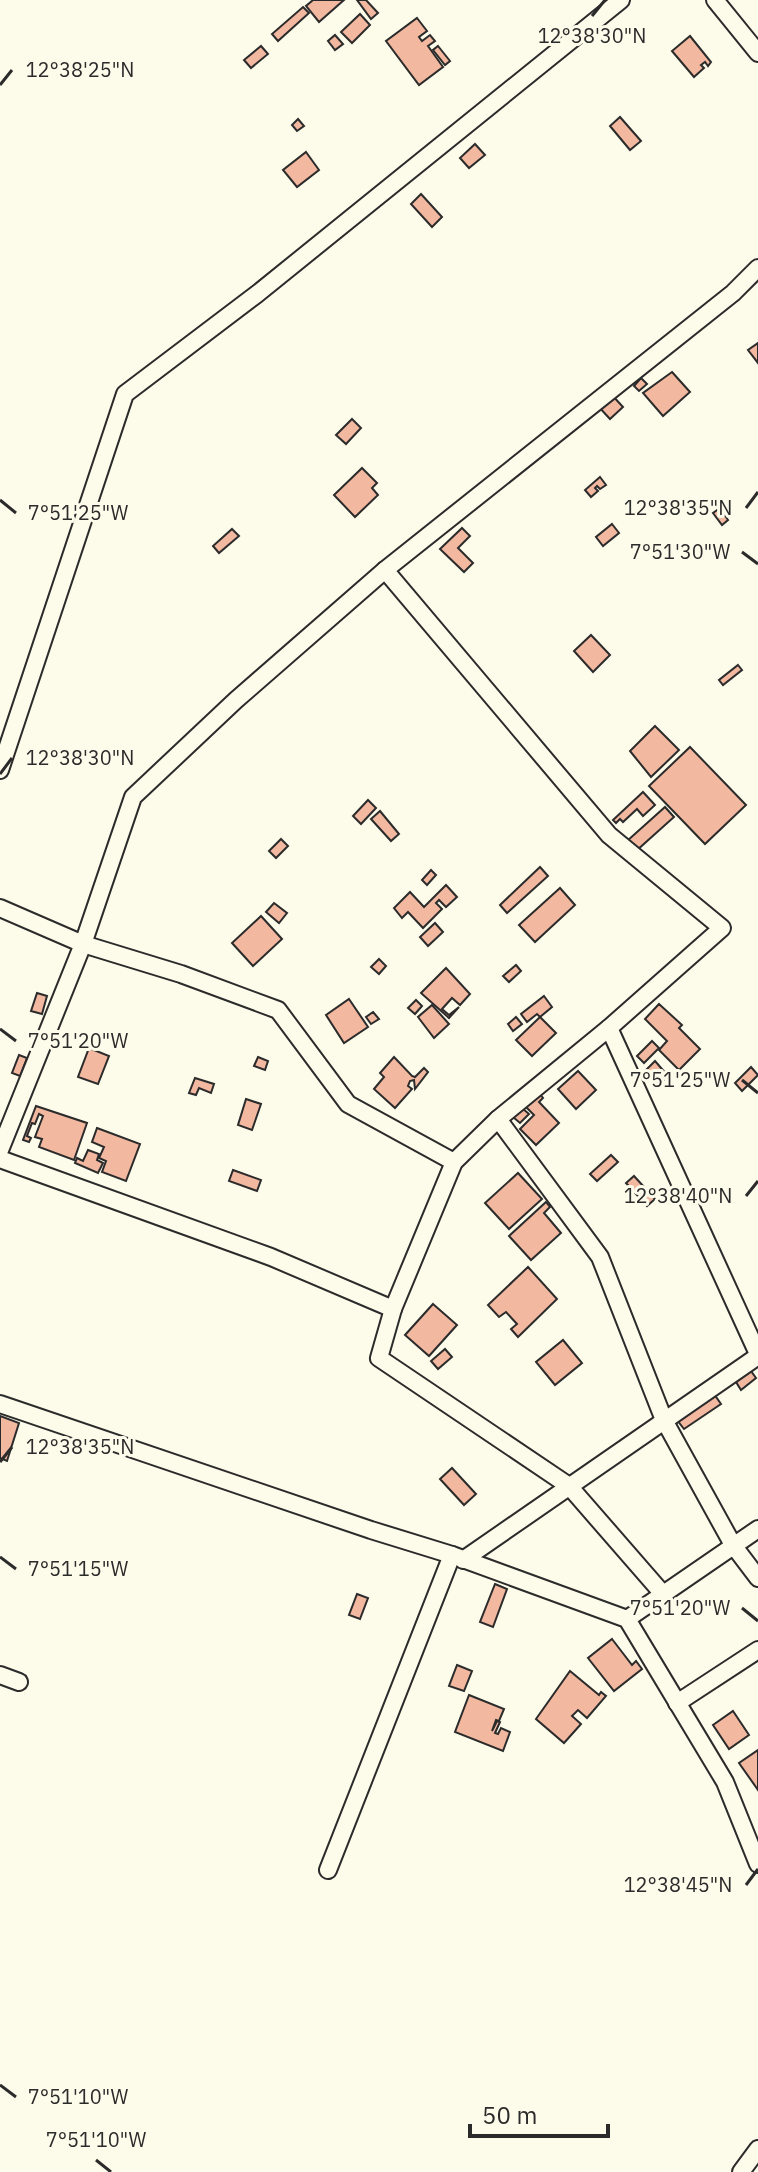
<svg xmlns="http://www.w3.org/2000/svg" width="758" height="2172" font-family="'IBM Plex Sans',sans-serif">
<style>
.building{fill:#f2b8a0;stroke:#2b2b2b;stroke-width:2}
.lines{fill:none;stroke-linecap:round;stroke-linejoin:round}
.minor-casing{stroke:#2b2b2b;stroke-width:20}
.minor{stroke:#fdfbea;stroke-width:16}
.ticks{fill:none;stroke:#2b2b2b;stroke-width:3}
.ticks-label{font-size:20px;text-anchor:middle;fill:#2b2b2b;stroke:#fdfbea;stroke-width:6;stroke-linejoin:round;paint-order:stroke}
</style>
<rect width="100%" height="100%" fill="#fdfbea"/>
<g class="building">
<polygon points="313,0 344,0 319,22 306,6"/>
<polygon points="357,0 366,0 378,13 371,19"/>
<polygon points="303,7 309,13 278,41 272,34"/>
<polygon points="360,14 370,25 352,43 341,32"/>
<polygon points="417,18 427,31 419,37 422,41 430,35 435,41 428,46 443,67 419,85 386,41"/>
<polygon points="335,35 343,44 335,50 328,41"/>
<polygon points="690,36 711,62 708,66 705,62 701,65 704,68 694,77 672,51"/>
<polygon points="261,46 268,54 251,68 244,60"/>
<polygon points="438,46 450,61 445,65 433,50"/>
<polygon points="620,117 641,141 630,150 610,126"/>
<polygon points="298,119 304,126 297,131 292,125"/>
<polygon points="475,144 485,155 469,168 460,158"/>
<polygon points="306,152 319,170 297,187 283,170"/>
<polygon points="421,194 442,217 432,227 411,204"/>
<polygon points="758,343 758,363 748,350"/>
<polygon points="672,372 690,392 663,416 643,393"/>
<polygon points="641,378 647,384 639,391 634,386"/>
<polygon points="611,394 623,407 610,419 598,406"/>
<polygon points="352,419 361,428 346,444 336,435"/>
<polygon points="362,468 377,483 372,488 378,495 355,517 334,495"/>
<polygon points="600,477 606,485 600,489 597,486 595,488 598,491 591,497 585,490"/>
<polygon points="720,508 728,520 722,525 713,513"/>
<polygon points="612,524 619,533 603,546 596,537"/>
<polygon points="462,528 470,536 458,548 473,563 464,572 440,549"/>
<polygon points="232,529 239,536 219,553 213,546"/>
<polygon points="591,635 610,655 593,672 574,651"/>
<polygon points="738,665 742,670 723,685 719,680"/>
<polygon points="655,726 679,750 651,777 630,751"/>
<polygon points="690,747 746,805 705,844 649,786"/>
<polygon points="643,792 655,805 643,816 637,809 623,822 620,819 616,823 613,820"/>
<polygon points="368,800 376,808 361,824 353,816"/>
<polygon points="665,807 674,817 636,851 627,841"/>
<polygon points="380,811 399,834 391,841 371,819"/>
<polygon points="281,839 288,846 276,858 269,851"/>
<polygon points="540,867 548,876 507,913 500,905"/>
<polygon points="431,870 436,875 427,885 422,880"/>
<polygon points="446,885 457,897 446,907 439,900 436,903 442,909 423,928 408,912 402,918 394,908 410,892 424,907"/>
<polygon points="560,888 575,905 535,942 519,925"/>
<polygon points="274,903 287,913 279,923 266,912"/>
<polygon points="261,916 282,939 253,966 232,943"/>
<polygon points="435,923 443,932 428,946 420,937"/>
<polygon points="379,959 386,966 379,974 371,967"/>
<polygon points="516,965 521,971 509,982 503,976"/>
<polygon points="446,968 470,994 460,1005 452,998 442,1009 449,1015 459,1007 449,1018 421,993"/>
<polygon points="37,993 47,996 42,1014 31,1011"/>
<polygon points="544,996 552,1007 540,1017 537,1014 527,1022 521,1014"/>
<polygon points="349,999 368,1027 344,1043 326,1015"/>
<polygon points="416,1000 422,1006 415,1014 408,1008"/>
<polygon points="659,1004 682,1025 679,1028 700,1049 679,1070 659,1050 667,1041 645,1019"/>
<polygon points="432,1005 449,1024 434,1038 418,1017"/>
<polygon points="373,1012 379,1019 371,1024 366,1017"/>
<polygon points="516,1017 522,1024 513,1031 508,1024"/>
<polygon points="540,1017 556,1033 532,1056 516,1040"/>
<polygon points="652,1041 659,1048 644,1063 637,1056"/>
<polygon points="89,1048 109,1056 98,1084 78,1077"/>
<polygon points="19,1055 27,1058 20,1076 12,1073"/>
<polygon points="258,1057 268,1061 265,1070 254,1066"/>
<polygon points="394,1057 412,1076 415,1077 424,1068 428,1072 415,1089 414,1080 410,1081 408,1086 412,1089 395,1108 374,1089 384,1077 380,1073"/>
<polygon points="655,1061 668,1076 658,1085 645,1071"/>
<polygon points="751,1067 758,1075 742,1091 735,1083"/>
<polygon points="578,1071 596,1090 576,1109 558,1089"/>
<polygon points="195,1078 214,1084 211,1093 199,1088 196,1095 189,1093"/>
<polygon points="539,1093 543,1098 539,1102 559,1123 536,1145 520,1129 534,1115 525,1106"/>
<polygon points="246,1099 261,1104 252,1130 238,1125"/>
<polygon points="36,1106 87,1123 74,1160 39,1147 42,1139 35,1137 43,1116 39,1114 35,1124 32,1123 27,1136 31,1138 29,1142 23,1140"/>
<polygon points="522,1108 529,1114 520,1123 513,1117"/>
<polygon points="97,1128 140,1144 126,1181 102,1172 106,1161 99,1158 104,1147 92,1142"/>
<polygon points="88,1150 99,1154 97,1160 103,1163 98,1173 75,1163 77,1158 83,1161"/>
<polygon points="611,1155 618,1162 597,1181 590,1174"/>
<polygon points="233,1170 261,1180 257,1191 229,1181"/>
<polygon points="518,1173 542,1199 509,1229 485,1203"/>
<polygon points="634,1176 655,1199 647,1206 626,1183"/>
<polygon points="546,1202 550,1207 544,1213 561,1233 531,1260 509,1236"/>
<polygon points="528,1267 557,1299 518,1337 511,1329 517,1324 506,1312 499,1317 488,1305"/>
<polygon points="433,1304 457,1325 429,1356 405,1335"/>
<polygon points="563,1340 582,1363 555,1385 536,1362"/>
<polygon points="445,1349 452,1357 438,1369 431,1361"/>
<polygon points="751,1371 756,1378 741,1390 736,1382"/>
<polygon points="714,1394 721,1404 684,1429 677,1420"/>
<polygon points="0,1416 19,1423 7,1461 0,1458"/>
<polygon points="452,1468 476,1494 464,1505 440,1479"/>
<polygon points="495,1584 507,1589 493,1627 480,1622"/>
<polygon points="357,1594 368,1598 360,1619 349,1615"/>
<polygon points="612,1639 632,1665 636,1661 642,1669 614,1691 588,1658"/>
<polygon points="457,1665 472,1671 464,1691 449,1686"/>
<polygon points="570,1671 599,1695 601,1692 606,1696 587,1718 578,1710 572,1716 581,1724 564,1743 536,1719"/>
<polygon points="469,1695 504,1709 499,1721 496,1720 492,1731 497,1721 500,1722 495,1733 498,1734 501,1728 510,1732 503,1751 455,1732"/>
<polygon points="733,1711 749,1735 729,1749 713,1725"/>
<polygon points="758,1750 758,1790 739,1763"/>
</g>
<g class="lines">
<defs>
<g id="minor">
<polyline points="715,0 758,53"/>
<polyline points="385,570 609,835 722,928 609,1028 498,1119 454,1162 393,1309"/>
<polyline points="0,770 125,394 257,294 621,0"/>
<polyline points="0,908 83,944 181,974 278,1010 348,1104 454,1162"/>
<polyline points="609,1028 758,1354"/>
<polyline points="498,1119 600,1257 664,1420 733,1545 758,1578"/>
<polyline points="0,1150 83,944 133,797 236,700 385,570 733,293 758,268"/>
<polyline points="0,1159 271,1257 393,1309 379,1358 569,1486 663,1594"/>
<polyline points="0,1404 371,1530 452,1555 627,1619 725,1782 758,1864"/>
<polyline points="463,1560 758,1356"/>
<polyline points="627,1619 758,1529"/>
<polyline points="0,1675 19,1682"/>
<polyline points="677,1703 758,1650"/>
<polyline points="328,1870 452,1555"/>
<polyline points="741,2172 758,2149"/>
</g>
</defs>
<use href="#minor" class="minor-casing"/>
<use href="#minor" class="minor"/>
</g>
<path class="ticks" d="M592,16L605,0M0,85L12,70M0,500L16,513M746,508L758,492M742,552L758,564M0,774L12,758M0,1029L16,1041M742,1080L758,1093M746,1196L758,1181M0,1462L12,1447M0,1557L16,1569M742,1608L758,1621M746,1885L758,1869M0,2085L16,2097M96,2160L111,2172"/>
<g class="ticks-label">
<text x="592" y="43">12°38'30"N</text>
<text x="80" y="77">12°38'25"N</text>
<text x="678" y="515">12°38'35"N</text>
<text x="78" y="520">7°51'25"W</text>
<text x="680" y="559">7°51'30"W</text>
<text x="80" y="765">12°38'30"N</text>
<text x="78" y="1048">7°51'20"W</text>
<text x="680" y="1087">7°51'25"W</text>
<text x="678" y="1203">12°38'40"N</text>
<text x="80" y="1454">12°38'35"N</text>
<text x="78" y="1576">7°51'15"W</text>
<text x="680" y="1615">7°51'20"W</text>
<text x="678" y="1892">12°38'45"N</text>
<text x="78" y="2104">7°51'10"W</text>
<text x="96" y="2147">7°51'10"W</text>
</g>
<path d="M470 2124v12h138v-12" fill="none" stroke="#2b2b2b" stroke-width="4"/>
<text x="482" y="2124" font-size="24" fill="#2b2b2b" stroke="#fdfbea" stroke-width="6" paint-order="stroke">50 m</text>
</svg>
